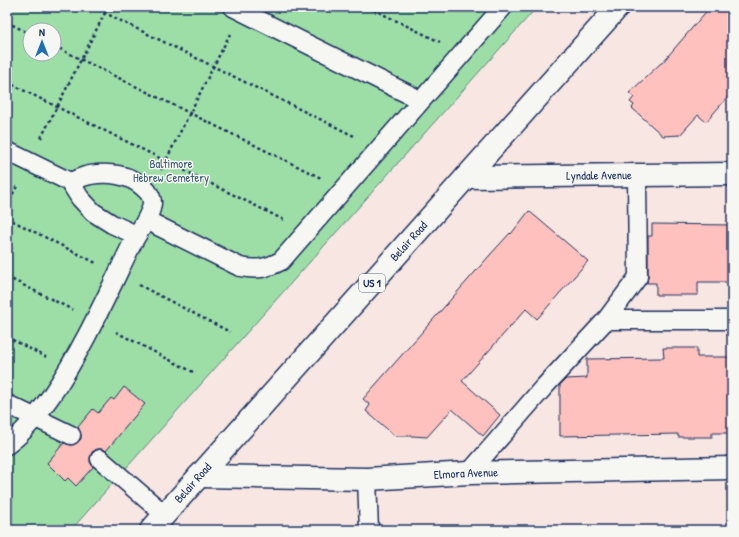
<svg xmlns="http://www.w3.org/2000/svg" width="739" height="537" font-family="'Patrick Hand',sans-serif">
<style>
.green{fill:#9ddea7;stroke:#5c8682;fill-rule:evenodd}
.building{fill:#fec1be;stroke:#1b2f5e}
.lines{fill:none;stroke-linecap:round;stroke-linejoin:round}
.lane-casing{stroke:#1b2f5e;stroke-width:21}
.street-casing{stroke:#1b2f5e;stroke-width:25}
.primary-casing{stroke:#1b2f5e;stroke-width:25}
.path{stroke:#1b2f5e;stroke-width:2.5;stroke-dasharray:3 3;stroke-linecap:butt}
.lane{stroke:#f6f6f2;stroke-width:18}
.street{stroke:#f6f6f2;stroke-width:22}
.primary{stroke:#f6f6f2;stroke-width:22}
.labels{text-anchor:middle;stroke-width:3;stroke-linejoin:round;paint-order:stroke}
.shield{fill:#f6f6f2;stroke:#5d6b8a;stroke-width:1}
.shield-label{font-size:11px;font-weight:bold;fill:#1b2f5e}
.park-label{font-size:12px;fill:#3c5b70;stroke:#f6f6f2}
.street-label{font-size:12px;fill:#1b2f5e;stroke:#f6f6f2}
</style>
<rect width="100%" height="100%" fill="#f8e6e2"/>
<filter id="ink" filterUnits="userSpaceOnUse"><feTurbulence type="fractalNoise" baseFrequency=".025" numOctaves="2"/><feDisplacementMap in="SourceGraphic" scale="8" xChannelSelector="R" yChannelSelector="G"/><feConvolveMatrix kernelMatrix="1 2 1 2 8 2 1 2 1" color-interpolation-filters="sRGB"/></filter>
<g filter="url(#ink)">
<path class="green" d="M7,7H537L71,530H7ZM30,30H54V54H30Z"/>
<g class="building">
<polygon points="710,7 732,7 732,92 706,122 698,115 680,135 663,136 632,108 634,105 630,102 634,97 629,93 661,63 662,63"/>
<polygon points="529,211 588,261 537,319 526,309 462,381 500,415 483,436 452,409 427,437 413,436 395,436 366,411 370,405 363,399 490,255 510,233 511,234"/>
<polygon points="652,224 732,225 732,282 698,282 698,295 656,295 656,283 647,283 648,277 648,236 652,236"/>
<polygon points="663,348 697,348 697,357 732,357 732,433 712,433 712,437 678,437 678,434 560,436 560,385 566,379 587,378 587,359 664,358"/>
<polygon points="124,387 145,404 106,451 102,449 97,449 92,452 90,457 90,462 93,467 76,486 68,478 65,481 47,463 64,443 71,445 77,443 81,439 81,435 78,427 93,409 98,413 111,398 114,400"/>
</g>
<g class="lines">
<defs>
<g id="lane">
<polyline points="233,7 420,100"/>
<polyline points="7,151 70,182 80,198 93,212 112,224 136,235"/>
<path d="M146,220L240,267C257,270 265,269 281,261L503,7"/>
<polyline points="606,320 732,320"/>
<polyline points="7,404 71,435"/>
<path d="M7,445C25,432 38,414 51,396C83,349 106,297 131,246C137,233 151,217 152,203C152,197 148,191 144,188C130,174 108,172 90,175C83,176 76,180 70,182"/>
<polyline points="100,459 165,515"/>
<polyline points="469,473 543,388 606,320 638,277 637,175"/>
<polyline points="367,479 369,530"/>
</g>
<g id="street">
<path id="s1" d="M466,177L732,174"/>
<path id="s2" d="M199,476L367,479L469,473L732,468"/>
</g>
<g id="primary">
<path id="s3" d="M151,530L618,7"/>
</g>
</defs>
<use href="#lane" class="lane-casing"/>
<use href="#street" class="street-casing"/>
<use href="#primary" class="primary-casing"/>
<g class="path">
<polyline points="93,7 356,137"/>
<polyline points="368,7 440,42"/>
<polyline points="7,22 30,34"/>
<polyline points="54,46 321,178"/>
<polyline points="7,82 284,220"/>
<polyline points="41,138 108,7"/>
<polyline points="161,170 230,34"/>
<polyline points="7,205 18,184"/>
<polyline points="7,218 96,263"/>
<polyline points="7,277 73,310"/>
<polyline points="139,285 230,332"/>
<polyline points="116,332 193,372"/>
<polyline points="7,337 46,357"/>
</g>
<use href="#lane" class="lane"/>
<use href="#street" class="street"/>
<use href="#primary" class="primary"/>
</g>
</g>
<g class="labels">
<rect class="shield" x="359" y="274" width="26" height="18" rx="3"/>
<g class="shield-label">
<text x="372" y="287">US 1</text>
</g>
<g class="park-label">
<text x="171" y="168">Baltimore<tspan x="171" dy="14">Hebrew Cemetery</tspan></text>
</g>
<g class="street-label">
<text dy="4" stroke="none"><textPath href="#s1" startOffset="133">Lyndale Avenue</textPath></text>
<text dy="4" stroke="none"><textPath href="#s3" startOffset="387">Belair Road</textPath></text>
<text dy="4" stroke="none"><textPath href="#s2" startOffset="267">Elmora Avenue</textPath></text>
<text dy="4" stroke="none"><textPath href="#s3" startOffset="63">Belair Road</textPath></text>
</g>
</g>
<rect width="739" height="537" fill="none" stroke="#f6f6f2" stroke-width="24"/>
<rect x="12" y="12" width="715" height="513" fill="none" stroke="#1b2f5e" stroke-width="1.5" filter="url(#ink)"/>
<g transform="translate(42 42)"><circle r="19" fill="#f6f6f2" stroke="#9ea6b7"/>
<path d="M0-3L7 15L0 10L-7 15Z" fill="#1f6fb2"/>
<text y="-6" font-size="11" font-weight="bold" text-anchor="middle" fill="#1b2f5e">N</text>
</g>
</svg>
